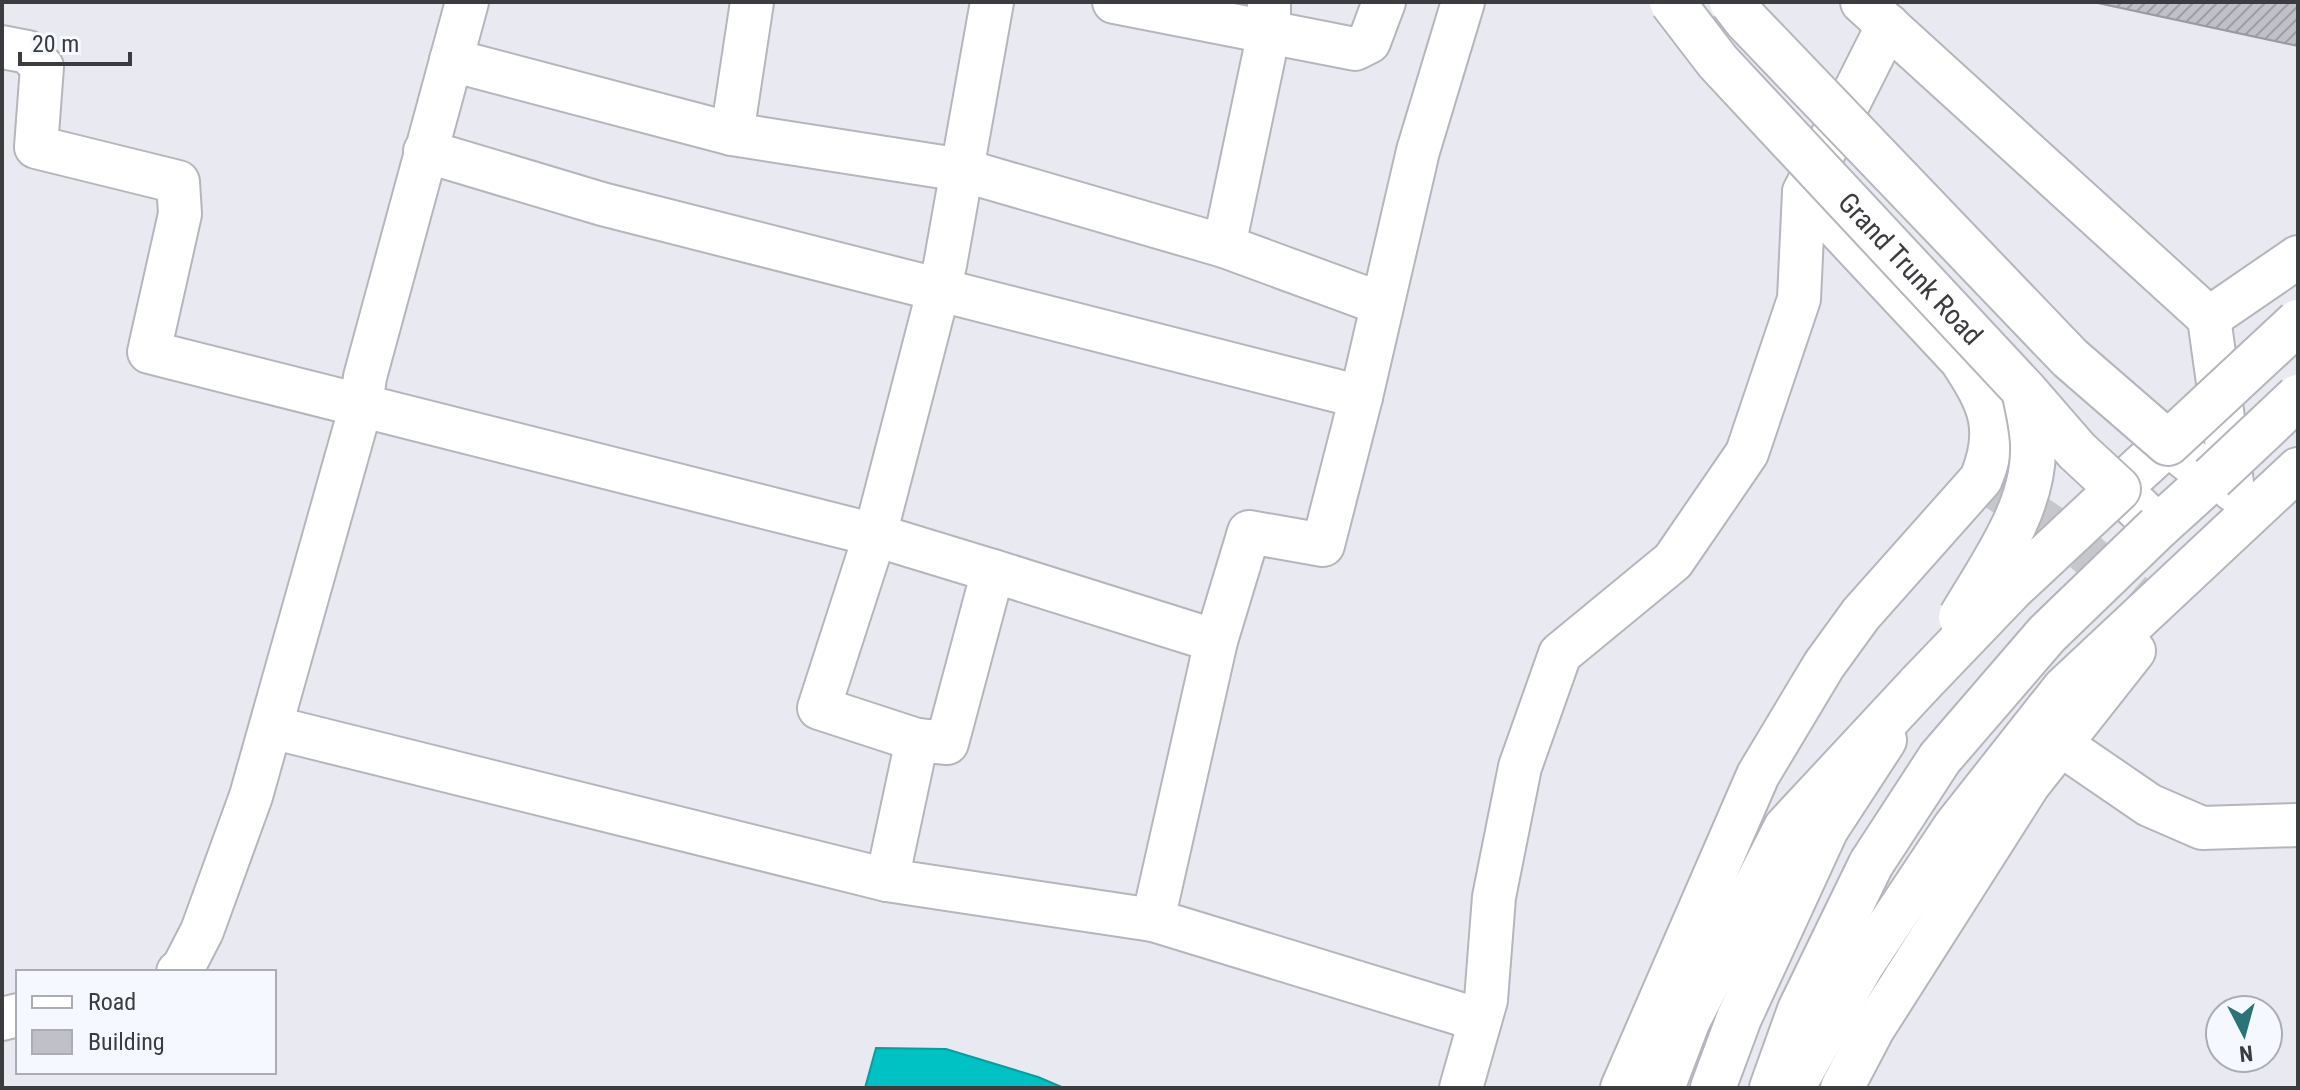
<svg xmlns="http://www.w3.org/2000/svg" width="2300" height="1090" font-family="'Roboto Condensed',sans-serif">
<style>
.water{fill:#00c1c3;stroke:#12999b;stroke-width:2}
.building{fill:url(#building-hatch);stroke:#9a9ba2;stroke-width:2}
.lines{fill:none;stroke-linecap:round;stroke-linejoin:round}
.minor-tunnel{stroke:#c6c7cd;stroke-width:42;stroke-dasharray:42 21;stroke-linecap:butt}
.minor-casing{stroke:#b4b6bc;stroke-width:46}
.major-casing{stroke:#b4b6bc;stroke-width:48}
.highway-casing{stroke:#b4b6bc;stroke-width:48}
.minor{stroke:#fff;stroke-width:42}
.major{stroke:#fff;stroke-width:44}
.highway{stroke:#fff;stroke-width:44}
.major-bridge-casing{stroke:#b4b6bc;stroke-width:48;stroke-linecap:butt}
.major-bridge{stroke:#fff;stroke-width:44}
.labels{text-anchor:middle;stroke-width:8;stroke-linejoin:round;paint-order:stroke}
.street-label{font-size:28px;fill:#3b3c3f;stroke:#f6f8ff}
</style>
<defs>
<pattern id="building-hatch" width="6" height="6" patternUnits="userSpaceOnUse" patternTransform="scale(2)"><rect width="6" height="6" fill="#c0c1c8"/><path d="M-1 1l2-2M0 6l6-6M5 7l2-2" fill="none" stroke="#9d9ea4"/></pattern>
</defs>
<rect width="100%" height="100%" fill="#e9eaf1"/>
<polygon class="water" points="876,1048 946,1049 1038,1077 1064,1088 865,1088"/>
<polygon class="building" points="2093,2 2298,2 2298,46"/>
<g class="lines">
<polyline class="minor-tunnel" points="1981,479 2068,537 2149,608"/>
<defs>
<g id="minor">
<polyline points="1114,2 1355,49 1369,42 1384,2"/>
<polyline points="1862,2 2209,318 2233,490"/>
<polyline points="2,47 28,52 42,67 36,147 178,182 180,214 149,352 875,535 993,571 947,743 917,740"/>
<polyline points="451,60 732,134 962,170 1224,246 1382,304"/>
<polyline points="732,134 752,2"/>
<polyline points="425,151 602,204 1361,397"/>
<polyline points="1224,246 1269,32 1269,2"/>
<polyline points="2209,318 2298,257"/>
<polyline points="993,571 1216,641"/>
<polyline points="271,727 887,880 1153,920 1480,1020"/>
<polyline points="2060,744 2149,805 2202,828 2298,825"/>
<polyline points="887,880 917,740 819,708 875,535 945,265 992,2"/>
<polyline points="1153,920 1216,641 1249,532 1323,545 1361,397 1418,151 1463,2"/>
<polyline points="178,972 183,968 202,931 251,796 361,406 365,377 467,2"/>
<polyline points="2,1019 18,1015"/>
<polyline points="1461,1088 1486,1000 1494,897 1520,767 1560,654 1673,561 1747,453 1799,299 1804,192"/>
<path d="M1622,1088L1758,775L1824,665L1861,614L1981,479C2002,428 1989,403 1961,360L1804,192L1888,25"/>
<polyline points="1793,1088 1863,964 1955,826 2064,688 2298,469"/>
<polyline points="1842,1088 1873,1029 2029,784 2134,651"/>
</g>
<g id="major">
<polygon points="2168,443 2212,478 2158,527 2118,489"/>
<polyline points="1713,1088 1739,1018 1826,829 1884,740"/>
<polyline points="1772,1088 1800,1010 1871,864"/>
</g>
<polyline id="highway" points="1662,1088 1688,1020 1786,828 1920,684"/>
</defs>
<use href="#minor" class="minor-casing"/>
<use href="#major" class="major-casing"/>
<use href="#highway" class="highway-casing"/>
<use href="#minor" class="minor"/>
<use href="#major" class="major"/>
<use href="#highway" class="highway"/>
<defs>
<g id="major-bridge">
<path id="s1" d="M1672,2L1718,62L2024,390L2077,451L2118,489L2012,588L1920,684"/>
<polyline points="1732,2 1746,20 2070,358 2168,443 2298,322"/>
<polyline points="2212,478 2298,397"/>
<path d="M1961,617C1990,568 2032,511 2033,452C2034,431 2028,410 2024,390"/>
<polyline points="1871,864 1940,758 2047,634 2158,527"/>
</g>
</defs>
<use href="#major-bridge" class="major-bridge-casing"/>
<use href="#major-bridge" class="major-bridge"/>
</g>
<g class="labels">
<g class="street-label">
<text dy="10" stroke="none"><textPath href="#s1" startOffset="358">Grand Trunk Road</textPath></text>
</g>
</g>
<rect width="2300" height="1090" fill="none" stroke="#3b3c3f" stroke-width="8"/>
<rect x="16" y="970" width="260" height="104" fill="#f6f8ff" stroke="#abadb2" stroke-width="2"/>
<rect x="32" y="996" width="40" height="12" fill="#ffffff" stroke="#abadb2" stroke-width="2"/>
<text x="88" y="1010" font-size="24" fill="#3b3c3f">Road</text>
<rect x="32" y="1030" width="40" height="24" fill="#c0c1c8" stroke="#abadb2" stroke-width="2"/>
<text x="88" y="1050" font-size="24" fill="#3b3c3f">Building</text>
<g transform="translate(2244 1034) rotate(174)"><circle r="38" fill="#f6f8ff" stroke="#abadb2" stroke-width="2"/>
<path d="M0-6L14 30L0 20L-14 30Z" fill="#2a7478"/>
<text y="-12" font-size="22" font-weight="bold" text-anchor="middle" fill="#3b3c3f">N</text>
</g>
<path d="M20 52v12h110v-12" fill="none" stroke="#3b3c3f" stroke-width="4"/>
<text x="32" y="52" font-size="24" fill="#3b3c3f" stroke="#f6f8ff" stroke-width="6" paint-order="stroke">20 m</text>
</svg>
